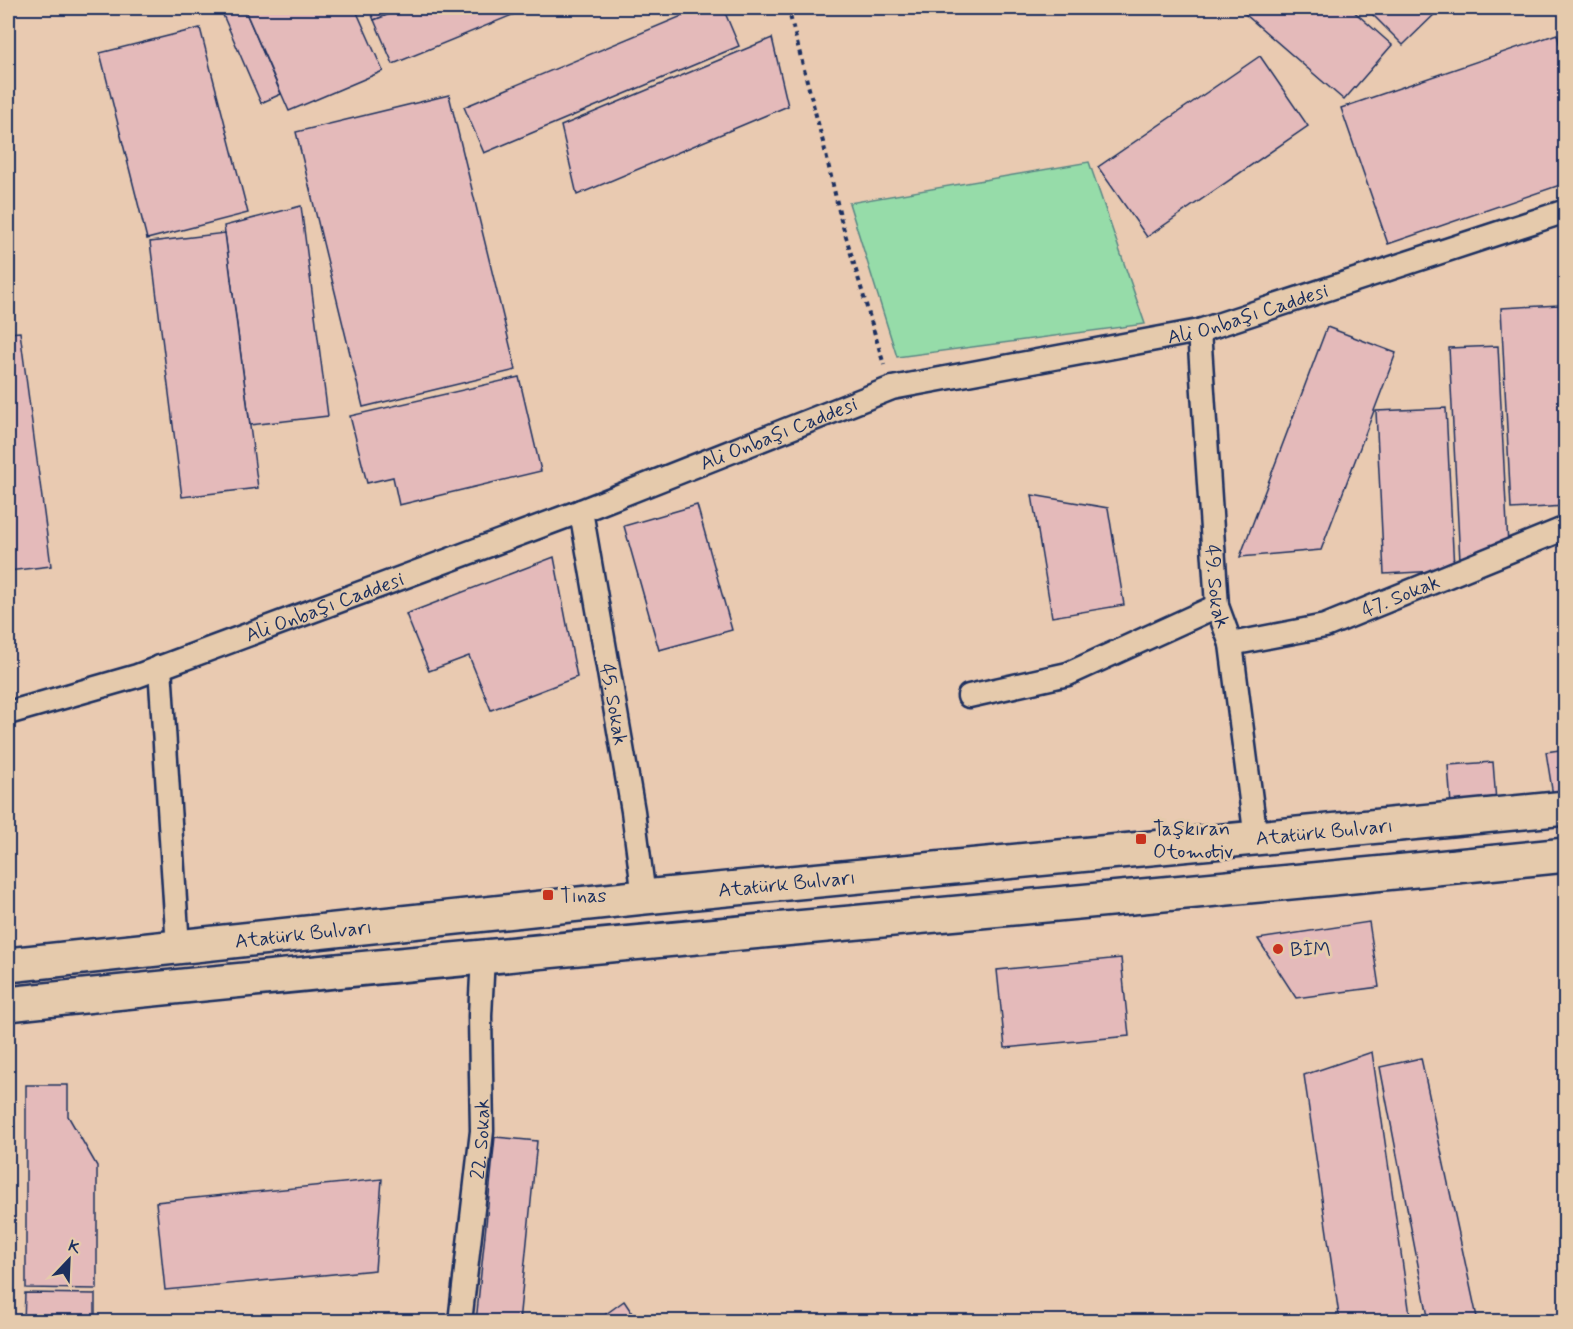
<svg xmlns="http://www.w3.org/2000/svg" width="1573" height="1329" font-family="Mynerve,sans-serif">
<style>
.green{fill:#96dca9;stroke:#588684;stroke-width:1.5}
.building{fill:#e4baba;stroke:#1b2f5e;stroke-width:1.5}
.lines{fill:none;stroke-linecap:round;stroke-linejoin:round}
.street-casing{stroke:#1b2f5e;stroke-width:27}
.primary-casing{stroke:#1b2f5e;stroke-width:38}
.path{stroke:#1b2f5e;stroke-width:4;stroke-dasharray:4.5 4.5;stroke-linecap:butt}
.street{stroke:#e5caac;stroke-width:22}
.primary{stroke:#e5caac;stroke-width:33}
.poi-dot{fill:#c8321e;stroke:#e5caac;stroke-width:2}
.labels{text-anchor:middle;stroke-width:6;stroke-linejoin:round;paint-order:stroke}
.street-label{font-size:20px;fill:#1b2f5e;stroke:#e5caac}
.poi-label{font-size:20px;fill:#1b2f5e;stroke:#e5caac;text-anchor:start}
</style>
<rect width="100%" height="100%" fill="#e9cab1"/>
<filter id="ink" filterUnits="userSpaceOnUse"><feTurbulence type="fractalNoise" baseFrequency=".0167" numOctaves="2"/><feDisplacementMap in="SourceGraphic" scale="12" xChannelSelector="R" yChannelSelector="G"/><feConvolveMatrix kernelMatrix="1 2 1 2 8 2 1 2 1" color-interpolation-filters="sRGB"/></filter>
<g filter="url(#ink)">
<polygon class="green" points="1089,162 1145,324 897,357 849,203"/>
<g class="building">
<polygon points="220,8 244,8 281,94 261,103"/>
<polygon points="244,8 355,8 383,71 289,111"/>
<polygon points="369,8 406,8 374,20"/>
<polygon points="406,8 529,8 393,64 374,20"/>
<polygon points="701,8 723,8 739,46 484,153 464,107"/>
<polygon points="1238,8 1350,8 1392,45 1344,100"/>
<polygon points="1366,8 1441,8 1403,45"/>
<polygon points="200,28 248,213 147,239 100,53"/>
<polygon points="1557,34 1566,69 1566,183 1388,244 1341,108"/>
<polygon points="772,38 788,106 577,195 561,126"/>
<polygon points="1260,56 1308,126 1147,237 1098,167"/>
<polygon points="449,95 516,370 363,407 296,132"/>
<polygon points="301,206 328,416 250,425 224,226"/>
<polygon points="225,233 258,488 182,497 150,242"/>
<polygon points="1559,305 1566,306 1565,436"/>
<polygon points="1559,305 1566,439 1566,506 1511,509 1501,308"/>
<polygon points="1327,327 1396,353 1321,550 1240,557"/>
<polygon points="20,332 51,566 8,571 8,333"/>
<polygon points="1498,346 1508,546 1460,561 1449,348"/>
<polygon points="519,377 541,471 399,505 393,477 367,483 350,416"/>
<polygon points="1446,408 1454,570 1384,574 1376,411"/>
<polygon points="1032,495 1108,508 1124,605 1052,617"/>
<polygon points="697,505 732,630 659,650 624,526"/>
<polygon points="554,557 577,677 491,710 469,656 429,671 406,614"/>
<polygon points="1566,749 1566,800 1554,802 1546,752"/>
<polygon points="1493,762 1497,815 1452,818 1448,765"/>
<polygon points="1369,922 1379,987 1296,998 1258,939"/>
<polygon points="1121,958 1129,1036 1005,1048 997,970"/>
<polygon points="1372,1052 1411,1322 1340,1322 1304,1075"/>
<polygon points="1421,1058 1478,1322 1429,1322 1380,1067"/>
<polygon points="26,1085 68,1085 68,1116 97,1166 97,1289 26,1288"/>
<polygon points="495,1137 537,1141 519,1322 476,1322"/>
<polygon points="382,1179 375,1270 165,1290 156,1202"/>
<polygon points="25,1293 95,1294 95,1322 24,1322"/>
<polygon points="624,1301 638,1322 595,1322"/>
</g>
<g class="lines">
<defs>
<g id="street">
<path id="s1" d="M1199,331L1217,606L1231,644L1256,839"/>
<path id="s2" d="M581,511L633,811L644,897"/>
<path id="s3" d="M1231,644L1325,626L1566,528"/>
<polyline points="160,667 178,947"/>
<polyline points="969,696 1068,674 1217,606"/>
<path id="s4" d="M8,713L137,676L581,511L892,388L1199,331L1566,211"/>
<path id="s5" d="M460,1322L482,1131L480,1016L483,956"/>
</g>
<g id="primary">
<path id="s6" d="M8,965L644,897L1566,808"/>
<path d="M8,1004C526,949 1047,908 1566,855"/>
</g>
</defs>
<use href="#street" class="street-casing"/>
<use href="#primary" class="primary-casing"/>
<polyline class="path" points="788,8 824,146 841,220 884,365"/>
<use href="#street" class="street"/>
<use href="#primary" class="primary"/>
</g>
</g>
<g class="poi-dot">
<rect x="1135" y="833" width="12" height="12" rx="3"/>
<rect x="542" y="889" width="12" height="12" rx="3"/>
<circle cx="1278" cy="949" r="6"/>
</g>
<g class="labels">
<g class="street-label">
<text dy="7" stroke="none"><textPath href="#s4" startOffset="1306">Ali Onbaşı Caddesi</textPath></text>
<text dy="7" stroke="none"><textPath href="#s4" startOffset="820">Ali Onbaşı Caddesi</textPath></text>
<text dy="7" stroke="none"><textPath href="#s1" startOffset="256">49. Sokak</textPath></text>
<text dy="7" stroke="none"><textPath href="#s3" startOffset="177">47. Sokak</textPath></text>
<text dy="7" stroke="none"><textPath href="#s4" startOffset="334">Ali Onbaşı Caddesi</textPath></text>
<text dy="7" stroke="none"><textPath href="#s2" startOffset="196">45. Sokak</textPath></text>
<text dy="7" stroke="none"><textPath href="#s6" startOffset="1323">Atatürk Bulvarı</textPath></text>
<text dy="7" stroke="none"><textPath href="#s6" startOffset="783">Atatürk Bulvarı</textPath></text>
<text dy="7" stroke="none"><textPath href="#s6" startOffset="297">Atatürk Bulvarı</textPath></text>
<text dy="7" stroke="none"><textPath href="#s5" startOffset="184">22. Sokak</textPath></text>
</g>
<g class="poi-label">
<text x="1153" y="835">Taşkıran<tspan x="1153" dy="23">Otomotiv</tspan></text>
<text x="560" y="902">Tınas</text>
<text x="1290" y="956">BİM</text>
</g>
</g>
<rect width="1573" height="1329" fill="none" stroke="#e5caac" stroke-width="30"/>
<rect x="15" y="15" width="1543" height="1299" fill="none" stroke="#1b2f5e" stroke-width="2" filter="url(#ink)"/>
<g transform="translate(69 1260) rotate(23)" stroke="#e5caac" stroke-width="4.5" paint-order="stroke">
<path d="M0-4.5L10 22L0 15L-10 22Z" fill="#1b2f5e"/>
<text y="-9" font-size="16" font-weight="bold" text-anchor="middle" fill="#1b2f5e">K</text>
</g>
</svg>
